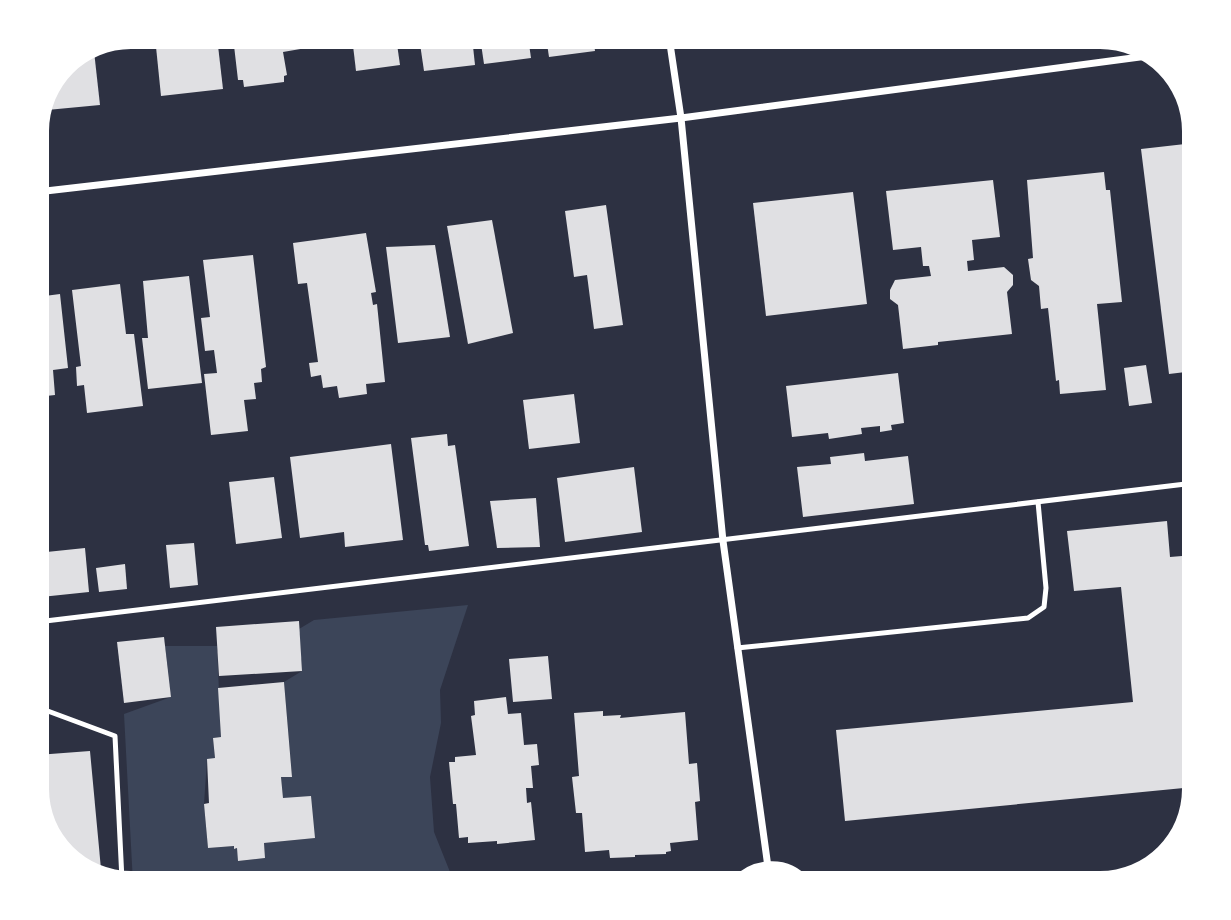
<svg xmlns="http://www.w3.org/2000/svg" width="1231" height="920" font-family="Figtree,sans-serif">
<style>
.green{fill:#3c4559}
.building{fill:#e0e0e3}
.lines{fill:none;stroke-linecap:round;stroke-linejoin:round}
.service{stroke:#fff;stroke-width:5}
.minor{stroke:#fff;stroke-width:7}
.tertiary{stroke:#fff;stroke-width:12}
</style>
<rect width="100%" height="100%" fill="#2d3142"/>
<polygon class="green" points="468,605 440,690 441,723 430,777 434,832 454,882 133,883 124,714 171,697 165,646 217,646 221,737 213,738 215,758 207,760 204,804 208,848 234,846 235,849 237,848 239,861 265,858 264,843 314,838 283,798 281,777 292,776 284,682 302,671 299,629 314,620"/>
<g class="building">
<polygon points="155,37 217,37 223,89 161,96"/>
<polygon points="233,37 311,37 312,47 283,52 287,75 284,76 284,82 244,87 243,80 238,80"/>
<polygon points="352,37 396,37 400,65 356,71"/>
<polygon points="419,37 472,37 475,65 424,71"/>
<polygon points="480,37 528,37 531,58 484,64"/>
<polygon points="546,37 593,37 595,51 549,57"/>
<polygon points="762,37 792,37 793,40 763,44"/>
<polygon points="94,51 100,105 47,110 47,105 69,60"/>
<polygon points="1194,143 1194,371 1169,374 1141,149"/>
<polygon points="1104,172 1106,190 1110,190 1122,302 1097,304 1106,390 1060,394 1059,380 1056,381 1048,308 1041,309 1039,286 1031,280 1028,259 1033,258 1027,180"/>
<polygon points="993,180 1000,237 972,240 974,260 967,261 968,271 1004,267 1013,275 1013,285 1007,292 1012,334 938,342 938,345 903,349 898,305 890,299 890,290 895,280 931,276 929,266 923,266 921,247 893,250 886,191"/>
<polygon points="853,192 867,304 766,316 753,203"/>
<polygon points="606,205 623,325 594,329 587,275 574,277 565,211"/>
<polygon points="492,220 513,333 468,344 447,226"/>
<polygon points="366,233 376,292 371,293 373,305 377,304 385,382 366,384 367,394 339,398 337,386 323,388 321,375 311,377 309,363 318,362 307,283 298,284 293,243"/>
<polygon points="435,245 450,337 398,343 386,247"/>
<polygon points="253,255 266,367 261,369 262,382 254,383 256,399 244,400 248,431 211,435 204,374 217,373 214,350 205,351 201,318 210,317 203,260"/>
<polygon points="189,276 202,383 148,389 142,338 148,338 143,281"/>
<polygon points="120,284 126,334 134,334 143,406 87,413 84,385 77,386 76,367 81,366 72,290"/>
<polygon points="60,294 68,368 53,370 55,395 37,397 37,297"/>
<polygon points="1146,365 1152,403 1129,406 1124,368"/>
<polygon points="898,373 904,423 891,425 892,430 880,432 880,426 861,428 862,434 829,439 828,433 792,437 786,386"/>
<polygon points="574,394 580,443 529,449 523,400"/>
<polygon points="447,434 448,446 455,445 469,546 429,551 428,545 425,545 411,438"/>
<polygon points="391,444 403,540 345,547 344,532 300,538 290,457"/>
<polygon points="864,453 865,461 908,456 914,504 803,517 797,467 831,464 830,457"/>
<polygon points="634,467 642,532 565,542 557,478"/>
<polygon points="274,477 282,538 236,544 229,482"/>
<polygon points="536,498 540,547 497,548 490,501"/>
<polygon points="1167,521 1170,557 1194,555 1194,787 845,821 836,730 1133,702 1121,587 1074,591 1067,531"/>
<polygon points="194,543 198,585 170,588 166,545"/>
<polygon points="85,548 89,592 41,597 37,553"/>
<polygon points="125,564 127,589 99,592 96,568"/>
<polygon points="299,621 302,671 219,676 216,627"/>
<polygon points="164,637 171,697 124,703 117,642"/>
<polygon points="548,656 552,699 513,702 509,659"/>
<polygon points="284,682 292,777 281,777 283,798 311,796 315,838 264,843 265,858 238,861 237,848 234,849 234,846 208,848 204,804 209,803 207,759 215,758 213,738 221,737 218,688"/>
<polygon points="506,697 508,714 521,713 524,745 537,744 539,765 531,766 533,788 526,788 527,803 531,802 535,840 497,844 497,841 468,843 468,837 459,838 456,804 453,804 449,762 455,762 455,757 476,755 471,716 475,715 474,701"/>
<polygon points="603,711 603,716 621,715 620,718 685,712 689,764 697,763 700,801 695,802 698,840 670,843 671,851 666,852 666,854 635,855 635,857 610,858 609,850 585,852 582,813 576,813 572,777 579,776 574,713"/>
<polygon points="90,751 101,869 93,870 73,863 37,795 37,755"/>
</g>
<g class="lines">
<g class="service">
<polyline points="37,622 1194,483"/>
<polyline points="737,648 1028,618 1044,607 1046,588 1038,502"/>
<polyline points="37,707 115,736 122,880"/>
</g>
<g class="minor">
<polyline points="669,37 681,118 723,541 768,867"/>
<polyline points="37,192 681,118 1155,55"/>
</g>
<path class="tertiary" d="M736,883C755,863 787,861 805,883"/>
</g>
<path d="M0 0H1231V920H0ZM131 49H1100A82 82 0 0 1 1182 131V789A82 82 0 0 1 1100 871H131A82 82 0 0 1 49 789V131A82 82 0 0 1 131 49Z" fill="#fff" fill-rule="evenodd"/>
</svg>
